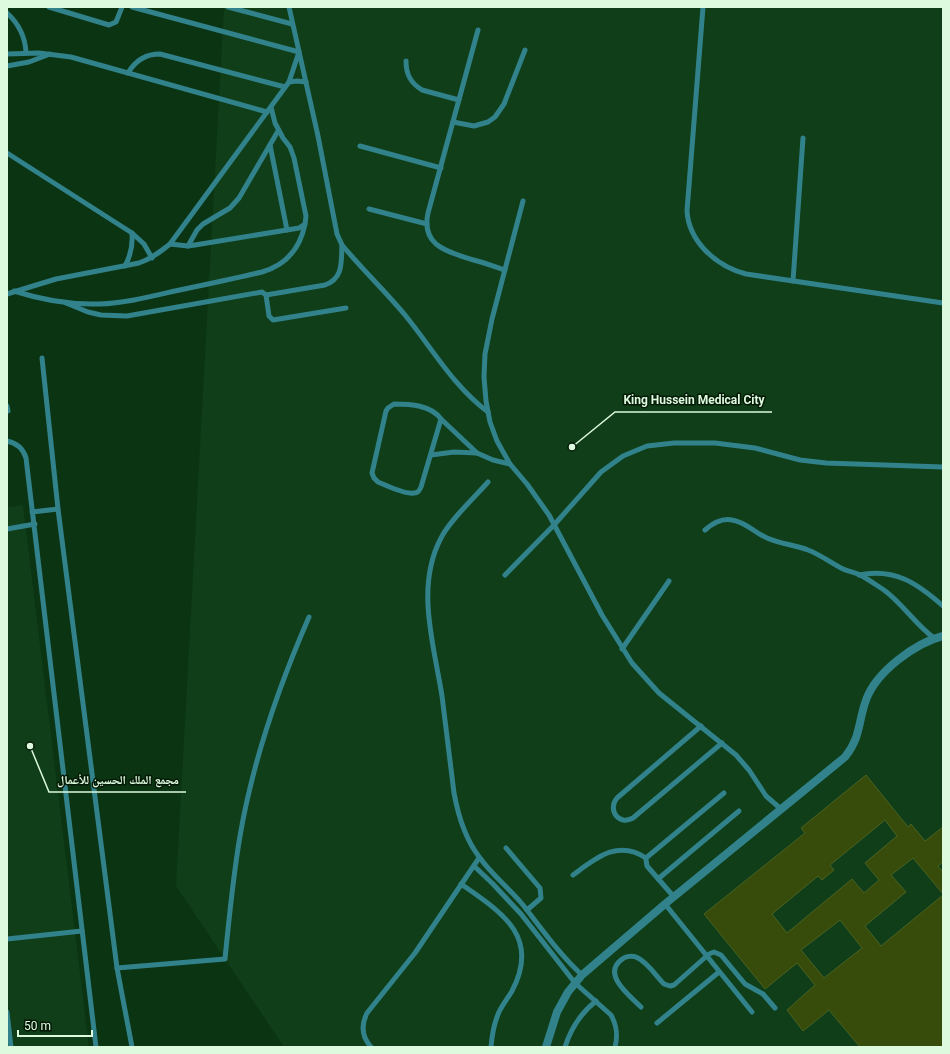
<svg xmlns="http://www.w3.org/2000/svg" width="950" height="1054" font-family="Roboto,'Noto Naskh Arabic',sans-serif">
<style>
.built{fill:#0f3e18}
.building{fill:#374c0a;stroke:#4b6222;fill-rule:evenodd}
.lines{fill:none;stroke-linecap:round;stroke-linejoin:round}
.service{stroke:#32828c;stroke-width:5}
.minor{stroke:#32828c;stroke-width:8}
.leader{fill:none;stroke:#ddf9de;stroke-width:1.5}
.callout-dot{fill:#ddf9de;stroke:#041906;stroke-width:1.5}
.callout-label{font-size:12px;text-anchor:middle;font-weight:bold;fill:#ddf9de;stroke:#041906;stroke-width:3;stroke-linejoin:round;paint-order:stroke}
</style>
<rect width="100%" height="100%" fill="#0b3412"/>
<g class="built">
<polygon points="224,7 943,7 943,1047 284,1047 176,886"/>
<polygon points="23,505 89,1047 7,1047 7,507"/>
</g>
<path class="building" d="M866,775L908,827L911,824L925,841L943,827V862L938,866L943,872V894L913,858L891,875L906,892L865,926L881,946L943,895V1047H860L829,1010L803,1031L787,1010L815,985L797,963L765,989L704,914L805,833L801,828ZM885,820L897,836L865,863L879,880L864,893L852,879L787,933L772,914L818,876L822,880L834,870L830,865ZM840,920L862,948L824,978L801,950Z"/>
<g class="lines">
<g class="service">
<polyline points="49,7 109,25 116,22 122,7"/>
<polyline points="228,7 292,24"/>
<path d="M289,7L318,136L337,234L342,245C362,269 385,291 405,315C432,348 453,386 488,412"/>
<path d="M703,7L687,211C689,242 716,266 746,274L943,303"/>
<path d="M7,13C19,24 25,36 26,52"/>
<path d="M478,30L428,213C421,245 446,251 470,259C482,262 493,266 505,270"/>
<polyline points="7,54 39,53 71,57 267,112"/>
<path d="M406,61C406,75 411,83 422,90L459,100"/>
<polyline points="7,66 29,62 50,54"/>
<path d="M128,73C135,61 146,54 160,54L285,87"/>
<polyline points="289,82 297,81 306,82"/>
<polyline points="453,122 474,126 488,122 495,117 504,104 525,50"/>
<polyline points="270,145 287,230"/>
<polyline points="360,146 441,168"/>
<polyline points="7,153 132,233 144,244 152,258"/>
<polyline points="523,201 492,319 485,354 484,377 486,401 490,422 497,441 510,464 527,484 549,515 602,615 632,663 659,693 736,755 749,770 766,796 781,809"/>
<polyline points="369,209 427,224"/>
<polyline points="170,244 188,246 195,245 299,228 305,224 306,216 294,158 290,147 283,138 275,123 271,107"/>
<polyline points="188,246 197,230 203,224 230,208 239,198 278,131"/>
<path d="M125,266C131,255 133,246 132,233"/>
<polyline points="793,281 803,138"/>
<path d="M14,291C42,300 70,305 99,304C125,303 149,297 175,291C204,285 233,279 262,272C286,265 300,249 305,224"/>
<path d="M7,294L56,279L139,263C151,259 160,252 170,244L289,82L299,52L132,7"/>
<path d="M266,295L325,285C344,278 341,261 342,245"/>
<polyline points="66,303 88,312 101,315 127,316 262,292 266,295 269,316 273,320 346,308"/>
<polyline points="42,358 58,509 117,968 132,1047"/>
<path d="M394,404C410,404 431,405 441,419L421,487C419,491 418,493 414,493C406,495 385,485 378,482L374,478L372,473L386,411L388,408Z"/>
<polyline points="7,406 8,411"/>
<polyline points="441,419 477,453"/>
<path d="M7,441C17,443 23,448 26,458L96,1047"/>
<polyline points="431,455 454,452 477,453 493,460 510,464"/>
<path d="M488,482C474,498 450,520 441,538C415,587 434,645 442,696C446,728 450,760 454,793C458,815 465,839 480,858C492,875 509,888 523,905C542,929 559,954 582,975"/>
<polyline points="32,512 58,509"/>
<polyline points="7,529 35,524"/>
<path d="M705,530C713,523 722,518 732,520C746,522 755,533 767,538C781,544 795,545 808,550C821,555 831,563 843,569C849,572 855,572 860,575C868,579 876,585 884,590C903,604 915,624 934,638"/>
<polyline points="505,575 554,525 601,472 623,456 647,446 674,443 715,443 755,448 800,460 826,463 943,467"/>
<path d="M859,575C895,568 917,583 943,606"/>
<polyline points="622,649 669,581"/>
<path d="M701,726L617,798C607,810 619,826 633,818L722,743"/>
<polyline points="506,848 540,888 541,898 527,910"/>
<path d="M474,866L493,884L521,914L575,983L611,1015C617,1026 618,1035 615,1047"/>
<path d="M573,875C596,858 618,839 646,858"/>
<polyline points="658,879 739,811"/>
<path d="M461,884C501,912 541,936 512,991C508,998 503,1004 499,1012C494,1023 492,1035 491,1047"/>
<polyline points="674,897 647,866 646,860 646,858 724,793"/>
<polyline points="665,904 752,1012"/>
<polyline points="7,939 82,931"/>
<path d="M117,968L225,959C229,918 233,877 240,836C253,760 278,688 309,617"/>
<path d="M641,1007C630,996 602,975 621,960C625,956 633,955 638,958C648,963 656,976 664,984L670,986L674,985L709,954L714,952L721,955L745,984L763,994L775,1008"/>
<polyline points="7,1012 11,1047"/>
<polyline points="657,1023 719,972"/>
<path d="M371,1047C362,1037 361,1025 367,1013L415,953L479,858"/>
<path d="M565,1047C571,1028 581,1013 596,1001"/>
</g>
<path class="minor" d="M546,1047L557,1012L568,992L582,975L665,904L845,757C861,737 858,722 866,700C876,672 915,643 943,636"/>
</g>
<path class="leader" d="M572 447L615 412H772M30 746L49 792H186"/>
<g class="callout-dot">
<circle cx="572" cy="447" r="4"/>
<circle cx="30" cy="746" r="4"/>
</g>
<g class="callout-label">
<text x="694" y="404">King Hussein Medical City</text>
<text x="118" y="784">مجمع الملك الحسين للأعمال</text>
</g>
<rect width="950" height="1054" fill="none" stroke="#ddf9de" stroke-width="16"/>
<path d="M18 1030v6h74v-6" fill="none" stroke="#ddf9de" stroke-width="2"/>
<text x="24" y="1030" font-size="12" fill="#ddf9de" stroke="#041906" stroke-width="3" paint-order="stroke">50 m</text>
</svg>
